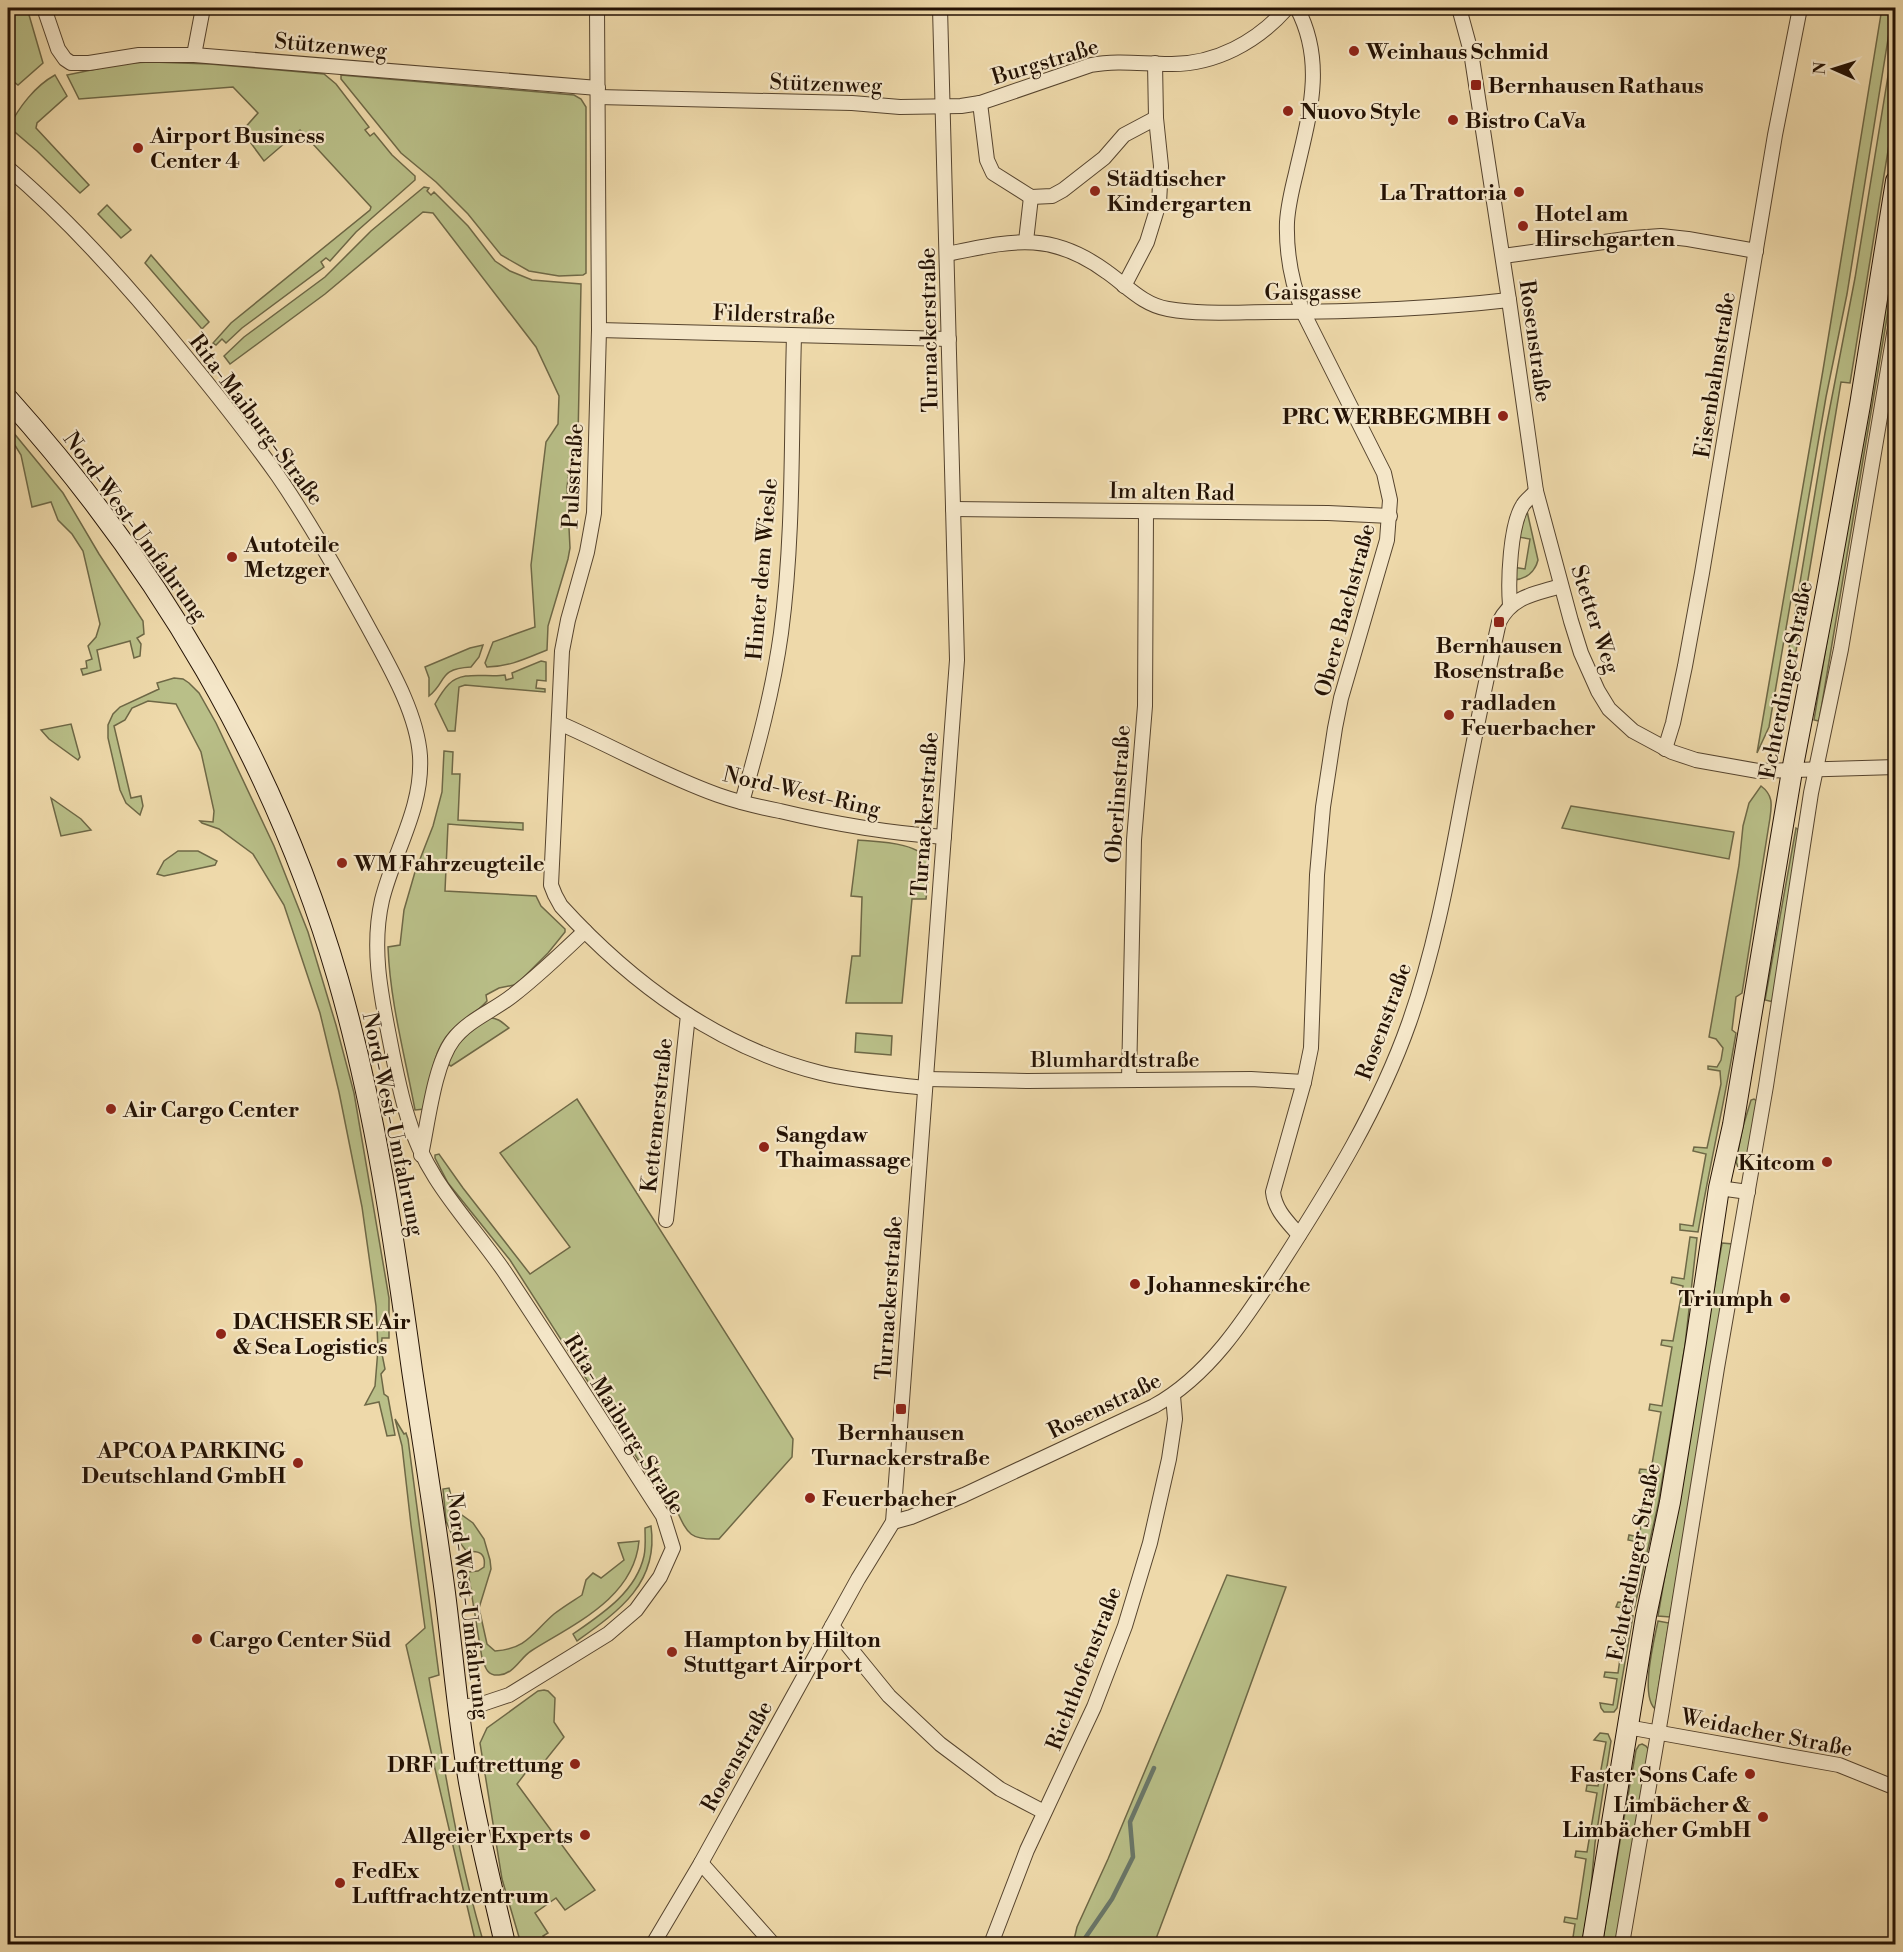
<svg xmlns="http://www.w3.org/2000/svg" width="1903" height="1952" font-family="'Libre Bodoni',serif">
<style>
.green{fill:#b9bf88;stroke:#6e6846;stroke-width:1.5}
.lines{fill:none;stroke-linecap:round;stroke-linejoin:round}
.stream{stroke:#6a7769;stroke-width:4.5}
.street-casing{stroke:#56442e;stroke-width:16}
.secondary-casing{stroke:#241204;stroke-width:22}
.street{stroke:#f4e6c8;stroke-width:14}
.secondary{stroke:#f4e6c8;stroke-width:20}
.poi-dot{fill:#8f2418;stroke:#f4e6c8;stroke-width:2}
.labels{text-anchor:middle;stroke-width:4.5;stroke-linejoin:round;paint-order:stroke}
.street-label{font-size:22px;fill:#241204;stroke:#f4e6c8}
.poi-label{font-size:22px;font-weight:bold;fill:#241204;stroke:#f4e6c8;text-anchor:start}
</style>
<rect width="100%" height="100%" fill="#eed9aa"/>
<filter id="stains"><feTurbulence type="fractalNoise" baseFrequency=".00333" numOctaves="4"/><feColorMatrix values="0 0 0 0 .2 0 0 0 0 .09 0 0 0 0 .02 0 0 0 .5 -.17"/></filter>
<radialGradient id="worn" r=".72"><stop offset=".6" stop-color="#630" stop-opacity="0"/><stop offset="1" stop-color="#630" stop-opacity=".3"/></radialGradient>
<g class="green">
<polygon points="8,8 27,8 43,63 18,85 10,79 8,69"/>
<polygon points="1882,8 1893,8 1847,294 1826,397 1769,727 1757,753 1823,370"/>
<polygon points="1895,33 1895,108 1850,383 1841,382 1785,717 1783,718 1779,718 1778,714 1825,433 1855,278"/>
<polygon points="152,62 210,64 324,74 336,84 369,127 365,130 370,136 374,133 392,155 415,176 415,180 356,232 330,261 326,258 321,262 324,267 242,328 226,343 222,339 216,345 213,343 231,323 370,210 371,207 300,130 264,161 242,131 258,113 233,87 79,99 67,75 125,63"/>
<path d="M55,75L67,96L37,123L36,128L89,185L80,193L37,151L9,127C19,107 35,86 55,75Z"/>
<polygon points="341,75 574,95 581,99 586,107 586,273 583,275 559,276 529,271 501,255 468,214 436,182 401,153 341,79"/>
<path d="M424,187L429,188L427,191L431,195L434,192L468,226L495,261L510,271L532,280L581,284L578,439L569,471L567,487L570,548L568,559L548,626L547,650C527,658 509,667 487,667L485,663L493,642L535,627L531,565L546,442L558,424L559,396L536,347L433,213L423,212L325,294L230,364L224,356L244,337L325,277L371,231Z"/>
<polygon points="107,205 131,230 121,238 98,214"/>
<polygon points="1895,229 1895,270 1819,721 1814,720"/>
<polygon points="151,255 209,322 202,329 145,263"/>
<polygon points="8,426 63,493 99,554 143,621 144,634 137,638 141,644 140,656 134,658 130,641 97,650 101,670 83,675 81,669 87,668 86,661 92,659 88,646 96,637 100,624 83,551 72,534 58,520 51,502 32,507 21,455 8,434"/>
<path d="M1527,511L1538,560C1535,572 1526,579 1514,580L1512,567L1525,569L1530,539L1518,537L1523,512Z"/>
<path d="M483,645L479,657L471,667C437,669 448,681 429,696V678L425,667L470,648Z"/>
<path d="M541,661L546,662V681L537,680L536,688L545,689V692L465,685L459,687L455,731H448L435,704C439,697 443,690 449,684C463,670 487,678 505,675L506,680L513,678L512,673Z"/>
<polygon points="174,678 183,679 189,683 199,693 216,723 274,846 308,932 336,1025 354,1093 389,1298 389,1338 382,1338 381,1349 385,1369 381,1374 384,1394 388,1397 395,1435 387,1436 379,1402 365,1405 375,1386 378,1349 376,1306 362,1207 339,1092 320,1013 284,905 253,854 219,829 202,823 200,821 213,822 214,811 201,752 176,704 148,701 132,708 125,720 114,726 131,798 141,796 143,806 140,815 126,803 120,790 108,738 108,725 113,714 120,707 159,689 157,683"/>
<polygon points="71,724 80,757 78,760 49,739 41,730"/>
<path d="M444,751L453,752L452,774H460L458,820L523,823V830L448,824L445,891L536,896L541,906L565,929V932L548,953L521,980L514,985L499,988L486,995L487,1001C476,1014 461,1020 450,1032C432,1051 430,1084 425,1109L415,1110C405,1056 390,1002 388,947L400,945L404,910L415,872L433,826L442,792Z"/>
<path d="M1761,786C1773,795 1772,804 1770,818L1742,993L1736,997L1732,1030L1736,1033C1725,1099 1710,1165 1698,1232L1680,1230V1224L1693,1226L1706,1154L1693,1151L1694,1147L1707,1148L1721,1084L1720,1071L1708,1069V1066L1717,1067L1721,1060L1723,1048L1716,1039L1709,1037L1739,865L1743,826L1749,803Z"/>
<polygon points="51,798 81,819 91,830 61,836"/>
<polygon points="1571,806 1734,832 1729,859 1562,828"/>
<polygon points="1796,828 1799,830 1774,1002 1765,1000"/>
<path d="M858,840C877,842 921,842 928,862C930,869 927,890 926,899H912L902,1003H846L852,956H860L862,897L851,896Z"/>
<polygon points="178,851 198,851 217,861 215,865 164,876 157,874 164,861"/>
<path d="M488,1018C497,1017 502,1022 509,1028L451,1066L446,1063C455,1043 470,1031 488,1018Z"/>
<polygon points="856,1033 892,1036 891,1055 855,1052"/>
<path d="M577,1099L793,1439L792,1457L719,1539C690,1540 688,1535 676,1509L671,1511L510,1260L448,1183L435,1158V1155L439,1154L463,1188L530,1274L570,1247L500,1153Z"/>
<polygon points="1754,1099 1758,1102 1746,1168 1741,1169 1738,1167 1736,1162 1742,1130 1751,1100"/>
<polygon points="1690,1237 1697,1238 1685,1345 1658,1505 1634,1610 1616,1607 1618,1602 1629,1603 1638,1542 1628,1540 1629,1535 1639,1537 1650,1476 1639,1473 1640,1469 1651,1470 1661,1412 1649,1410 1650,1404 1662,1406 1672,1347 1661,1345 1662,1340 1673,1341 1683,1286 1671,1283 1672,1277 1684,1279"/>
<polygon points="1722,1243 1733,1244 1670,1617 1658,1616"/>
<path d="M395,1419L404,1434L406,1433L408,1439L439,1675L429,1678C444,1767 458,1857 484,1944H476L406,1645L425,1628L411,1525L402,1446Z"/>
<path d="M449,1488L455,1510L473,1523L484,1539L490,1560L491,1569L479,1608L487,1644L495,1651C527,1649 533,1632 554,1614C563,1607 573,1601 582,1595L586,1580L593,1573L601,1578L624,1560L618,1543L639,1541C634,1598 574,1624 531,1651C520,1658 514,1674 499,1675C487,1676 485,1667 482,1658L468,1572L478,1571L484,1567C486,1554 480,1550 467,1552L461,1544H456L446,1521L443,1489Z"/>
<path d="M651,1526C659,1583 619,1611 577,1641L573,1634C602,1614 636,1592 644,1556C646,1547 645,1537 645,1528Z"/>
<polygon points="1227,1575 1286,1587 1221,1766 1154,1944 1073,1944 1077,1927 1108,1859"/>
<polygon points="1626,1615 1633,1616 1617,1708 1614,1712 1604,1712 1601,1708 1600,1703 1613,1705 1617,1679 1604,1677 1605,1672 1618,1673"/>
<path d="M1658,1621L1669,1623L1655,1709C1640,1695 1654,1641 1658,1621Z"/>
<polygon points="544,1690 548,1691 555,1698 554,1722 564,1737 536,1772 530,1767 517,1784 595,1890 565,1910 556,1898 535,1913 548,1933 543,1936 549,1944 521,1944 502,1879 480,1743 487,1728 538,1691"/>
<polygon points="1600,1733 1608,1734 1611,1741 1595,1843 1590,1898 1582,1944 1572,1944 1575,1924 1564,1922 1565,1917 1577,1919 1586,1859 1575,1857 1576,1851 1587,1852 1597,1793 1586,1791 1587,1785 1598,1786 1606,1742 1594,1740"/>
<polygon points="1642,1744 1646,1746 1649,1750 1616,1944 1602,1944 1636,1750 1639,1745"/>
</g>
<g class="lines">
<polyline class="stream" points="1081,1944 1112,1899 1133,1857 1130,1822 1154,1768"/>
<defs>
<g id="street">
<polyline points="44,8 58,49 65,59 71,63 89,63 139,55 194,55 598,88"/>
<path d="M597,8L599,330L594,513L587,552L568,620L562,651L551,885L555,895L561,906C631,983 719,1048 821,1073C855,1081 890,1084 925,1088"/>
<path d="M1297,8C1326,63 1309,116 1296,173C1292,189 1288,206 1287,222C1286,253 1292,284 1303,312L1384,473L1390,500L1387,540L1341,698L1335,728L1323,807L1317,875L1311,1048L1304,1082L1273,1192C1275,1210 1287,1221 1299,1235"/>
<polyline points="1459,8 1471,52 1509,300 1536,491 1571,621 1581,653 1598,691 1609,709 1633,731 1672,752 1696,760 1758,771 1896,767"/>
<polyline points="194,55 203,8"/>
<path d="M598,97L852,103L900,107L961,106L980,103L1091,65C1117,60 1143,64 1169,64C1215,65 1257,42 1287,8"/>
<polyline points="980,103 987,160 993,173 1031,197 1052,196 1063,190 1104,158 1124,135 1156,118"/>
<path d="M8,168C74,224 132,290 186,357C218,396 249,435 278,476C311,524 339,574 367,625C388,664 417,712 420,756C423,809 394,851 382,900C371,948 381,995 390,1041C395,1067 400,1093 408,1118C426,1180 468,1219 504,1271C558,1352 610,1434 663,1516L673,1548L660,1577L636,1610L608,1634L509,1695L485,1703L458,1708"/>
<polyline points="1026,241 1031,197"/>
<path d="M947,254C1011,241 1050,230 1107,272C1127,286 1143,305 1168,309C1202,315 1238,312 1273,312C1352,312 1430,309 1509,300"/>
<polyline points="1503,256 1633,238 1661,236 1688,239 1756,251"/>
<polyline points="1124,286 1147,242 1159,203 1161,166 1156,118 1155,63"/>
<polyline points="599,330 949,339"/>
<polyline points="953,509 1328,513 1390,516"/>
<path d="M1510,605C1508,581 1510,525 1523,505C1526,500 1532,496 1536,491"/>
<path d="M559,723C612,746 662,775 718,795C738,802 759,807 780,811C834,824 888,833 944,837"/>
<polyline points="1665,749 1673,723 1685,666 1702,573 1775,135 1800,8"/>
<path d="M742,802C758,746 773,691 781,633C794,535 791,435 794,336"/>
<polyline points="926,1079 1027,1081 1251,1079 1304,1082"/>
<polyline points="1129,1080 1134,840 1145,706 1146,512"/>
<path d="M421,1155C428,1123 434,1065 453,1040C468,1020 493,1011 512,996C538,976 562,953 585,931"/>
<polyline points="1719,1188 1748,1192"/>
<polyline points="666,1220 688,1015"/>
<path d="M893,1522L911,1517L964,1495L1154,1406C1212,1374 1249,1313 1284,1259C1332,1184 1379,1108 1409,1023C1433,955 1447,883 1460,813C1472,749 1485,685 1499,622C1512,596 1535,594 1561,586"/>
<polyline points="832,1626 889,1696 940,1744 1000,1789 1044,1812"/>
<polyline points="1627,1727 1839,1765 1896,1788"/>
<polyline points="701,1863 773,1944"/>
<polyline points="653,1944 701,1863 858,1579 893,1522 957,660 940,8"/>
<polyline points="991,1944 1027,1850 1094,1707 1125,1626 1150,1543 1169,1459 1175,1419 1173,1396"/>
<polyline points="1622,1944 1662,1710 1717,1368 1766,1086 1811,793 1841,649 1896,322"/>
</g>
<g id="secondary">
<path d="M8,399C158,566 275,762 338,979C375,1107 394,1239 412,1370C423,1444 435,1518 445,1593C453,1656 458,1719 469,1782C479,1837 493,1891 505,1944"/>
<polyline points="1592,1944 1646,1616 1670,1502 1696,1342 1719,1188 1733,1125 1792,771 1827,588 1860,405 1896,181"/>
</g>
</defs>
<use href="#street" class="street-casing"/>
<use href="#secondary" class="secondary-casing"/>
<use href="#street" class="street"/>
<use href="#secondary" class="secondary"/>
</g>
<g class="poi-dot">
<circle cx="1354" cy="51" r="6"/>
<rect x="1470" y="79" width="12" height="12" rx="3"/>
<circle cx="1288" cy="111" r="6"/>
<circle cx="1453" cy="120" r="6"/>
<circle cx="138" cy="148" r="6"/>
<circle cx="1095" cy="191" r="6"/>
<circle cx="1519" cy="192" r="6"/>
<circle cx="1523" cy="226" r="6"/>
<circle cx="1503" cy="416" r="6"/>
<circle cx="232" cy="557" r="6"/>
<rect x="1493" y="616" width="12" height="12" rx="3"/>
<circle cx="1449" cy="715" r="6"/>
<circle cx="342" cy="863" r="6"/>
<circle cx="111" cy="1109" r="6"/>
<circle cx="764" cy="1147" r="6"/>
<circle cx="1827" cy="1162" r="6"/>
<circle cx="1135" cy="1284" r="6"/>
<circle cx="1785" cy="1298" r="6"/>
<circle cx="221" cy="1334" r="6"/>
<rect x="895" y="1403" width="12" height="12" rx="3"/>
<circle cx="298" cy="1463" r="6"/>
<circle cx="810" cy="1498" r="6"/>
<circle cx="197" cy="1639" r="6"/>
<circle cx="672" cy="1652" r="6"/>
<circle cx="575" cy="1764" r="6"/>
<circle cx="1750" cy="1774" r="6"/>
<circle cx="1763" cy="1817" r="6"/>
<circle cx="585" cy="1835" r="6"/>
<circle cx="340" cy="1883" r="6"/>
</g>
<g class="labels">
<g class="street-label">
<text transform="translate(331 45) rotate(5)" y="8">Stützenweg</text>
<text transform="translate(1045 61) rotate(-17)" y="8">Burgstraße</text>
<text transform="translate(826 83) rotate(2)" y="8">Stützenweg</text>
<text transform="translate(1313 291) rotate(-1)" y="8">Gaisgasse</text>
<text transform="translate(774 314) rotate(2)" y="8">Filderstraße</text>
<text transform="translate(928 330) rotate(-91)" y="8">Turnackerstraße</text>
<text transform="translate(1536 341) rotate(82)" y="8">Rosenstraße</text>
<text transform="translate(1714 375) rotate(-81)" y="8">Eisenbahnstraße</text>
<text transform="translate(257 419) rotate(53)" y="8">Rita-Maiburg-Straße</text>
<text transform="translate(572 476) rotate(-87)" y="8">Pulsstraße</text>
<text transform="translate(1172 491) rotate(1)" y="8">Im alten Rad</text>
<text transform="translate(136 526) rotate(54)" y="8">Nord-West-Umfahrung</text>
<text transform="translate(761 569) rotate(-85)" y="8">Hinter dem Wiesle</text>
<text transform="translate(1344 610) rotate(-75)" y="8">Obere Bachstraße</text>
<text transform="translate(1596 619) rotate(72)" y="8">Stetter Weg</text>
<text transform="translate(1785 680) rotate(-79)" y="8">Echterdinger Straße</text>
<text transform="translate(802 791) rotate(13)" y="8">Nord-West-Ring</text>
<text transform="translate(1117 794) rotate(-86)" y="8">Oberlinstraße</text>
<text transform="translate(924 814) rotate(-86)" y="8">Turnackerstraße</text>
<text transform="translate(1383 1021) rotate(-70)" y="8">Rosenstraße</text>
<text x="1115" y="1067">Blumhardtstraße</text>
<text transform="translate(656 1115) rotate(-84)" y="8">Kettemerstraße</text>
<text transform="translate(394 1124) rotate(78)" y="8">Nord-West-Umfahrung</text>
<text transform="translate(888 1298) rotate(-86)" y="8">Turnackerstraße</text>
<text transform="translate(1104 1405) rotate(-26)" y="8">Rosenstraße</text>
<text transform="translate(625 1424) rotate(58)" y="8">Rita-Maiburg-Straße</text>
<text transform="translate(1633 1562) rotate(-79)" y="8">Echterdinger Straße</text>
<text transform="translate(469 1606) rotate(83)" y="8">Nord-West-Umfahrung</text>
<text transform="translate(1083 1668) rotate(-69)" y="8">Richthofenstraße</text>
<text transform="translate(1767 1732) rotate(11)" y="8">Weidacher Straße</text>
<text transform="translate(736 1756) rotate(-61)" y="8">Rosenstraße</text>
</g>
<g class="poi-label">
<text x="1366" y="59">Weinhaus Schmid</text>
<text x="1488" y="93">Bernhausen Rathaus</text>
<text x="1300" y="119">Nuovo Style</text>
<text x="1465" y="128">Bistro CaVa</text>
<text x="150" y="143">Airport Business<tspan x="150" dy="25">Center 4</tspan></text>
<text x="1107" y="186">Städtischer<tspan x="1107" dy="25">Kindergarten</tspan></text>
<text x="1507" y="200" text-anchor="end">La Trattoria</text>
<text x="1535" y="221">Hotel am<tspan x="1535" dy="25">Hirschgarten</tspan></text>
<text x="1491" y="424" text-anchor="end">PRC WERBEGMBH</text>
<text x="244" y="552">Autoteile<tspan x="244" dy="25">Metzger</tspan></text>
<text x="1499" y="653" text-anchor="middle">Bernhausen<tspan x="1499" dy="25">Rosenstraße</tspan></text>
<text x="1461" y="710">radladen<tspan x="1461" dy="25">Feuerbacher</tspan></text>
<text x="354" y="871">WM Fahrzeugteile</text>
<text x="123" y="1117">Air Cargo Center</text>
<text x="776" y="1142">Sangdaw<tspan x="776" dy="25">Thaimassage</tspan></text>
<text x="1815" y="1170" text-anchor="end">Kitcom</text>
<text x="1147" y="1292">Johanneskirche</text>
<text x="1773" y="1306" text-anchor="end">Triumph</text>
<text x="233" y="1329">DACHSER SE Air<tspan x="233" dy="25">&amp; Sea Logistics</tspan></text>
<text x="901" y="1440" text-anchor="middle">Bernhausen<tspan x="901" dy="25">Turnackerstraße</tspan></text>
<text x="286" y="1458" text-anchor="end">APCOA PARKING<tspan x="286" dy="25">Deutschland GmbH</tspan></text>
<text x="822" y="1506">Feuerbacher</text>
<text x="209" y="1647">Cargo Center Süd</text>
<text x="684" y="1647">Hampton by Hilton<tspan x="684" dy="25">Stuttgart Airport</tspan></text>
<text x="563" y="1772" text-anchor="end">DRF Luftrettung</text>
<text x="1738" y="1782" text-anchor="end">Faster Sons Cafe</text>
<text x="1751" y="1812" text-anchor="end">Limbächer &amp;<tspan x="1751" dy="25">Limbächer GmbH</tspan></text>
<text x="573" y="1843" text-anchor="end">Allgeier Experts</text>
<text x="352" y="1878">FedEx<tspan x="352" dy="25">Luftfrachtzentrum</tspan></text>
</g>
</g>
<rect width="1903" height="1952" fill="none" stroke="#eed9aa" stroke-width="30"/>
<rect x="9" y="9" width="1885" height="1934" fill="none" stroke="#241204" stroke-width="3"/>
<rect x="15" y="15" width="1873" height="1922" fill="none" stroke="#241204" stroke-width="1.5"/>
<g transform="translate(1834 69) rotate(273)" stroke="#f4e6c8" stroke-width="4.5" paint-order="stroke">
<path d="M0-4.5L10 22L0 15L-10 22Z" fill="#241204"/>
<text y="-9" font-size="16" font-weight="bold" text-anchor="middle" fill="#241204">N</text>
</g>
<rect width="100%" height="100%" filter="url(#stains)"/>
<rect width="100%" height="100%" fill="url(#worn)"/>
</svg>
